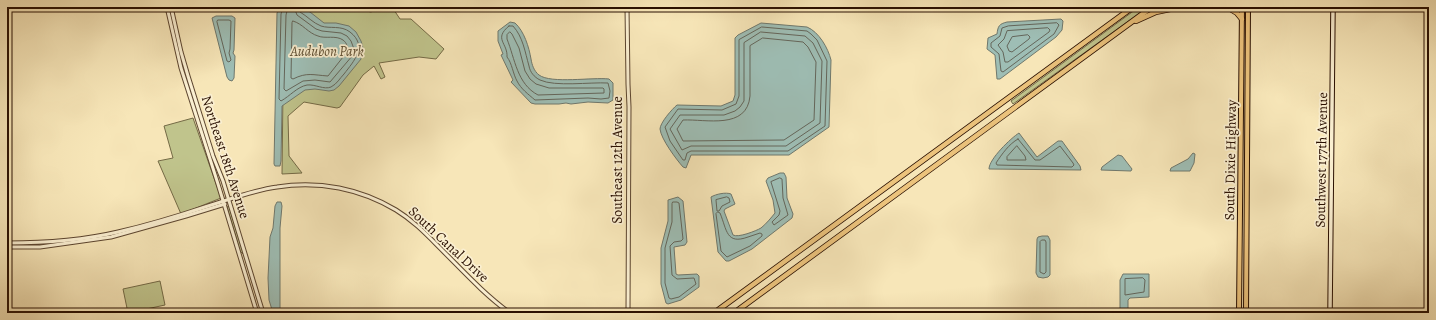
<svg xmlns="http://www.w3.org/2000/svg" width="1436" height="320" font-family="Alegreya,serif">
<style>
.green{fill:#c0c48c;stroke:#746a46}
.water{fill:#9ebeb5;stroke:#6f786d}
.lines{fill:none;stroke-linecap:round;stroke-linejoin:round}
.shore{stroke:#64665b;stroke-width:1}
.tertiary-casing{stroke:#5c452f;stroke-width:5}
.secondary-casing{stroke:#290f01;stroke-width:5.5}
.trunk-casing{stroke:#290f01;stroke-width:6}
.motorway-casing{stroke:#290f01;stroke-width:6}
.tertiary{stroke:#faefd1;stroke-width:3}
.secondary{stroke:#faefd1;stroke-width:3.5}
.trunk{stroke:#ecc37c;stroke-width:4}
.motorway{stroke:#ecc37c;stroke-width:4.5}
.labels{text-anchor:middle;stroke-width:3.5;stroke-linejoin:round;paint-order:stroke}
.park-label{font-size:14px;font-style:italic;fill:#5e4e32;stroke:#faefd1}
.street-label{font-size:14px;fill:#290f01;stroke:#faefd1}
</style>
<rect width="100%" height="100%" fill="#f7e6b8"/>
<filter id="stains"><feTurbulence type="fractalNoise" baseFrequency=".005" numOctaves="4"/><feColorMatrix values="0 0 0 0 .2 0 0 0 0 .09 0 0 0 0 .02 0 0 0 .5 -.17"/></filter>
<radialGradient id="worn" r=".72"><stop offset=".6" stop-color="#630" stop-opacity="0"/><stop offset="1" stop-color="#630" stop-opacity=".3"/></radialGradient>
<g class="green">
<polygon points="284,7 358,7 362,10 371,12 381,7 392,7 400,19 411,19 444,49 436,59 419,57 379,63 385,77 381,79 374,66 363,75 340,107 337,108 304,102 288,116 289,156 302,173 282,174"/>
<polygon points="1139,7 1148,7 1013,104 1011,101"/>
<polygon points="193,118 221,198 181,214 158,161 173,158 164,126"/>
<polygon points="229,206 244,254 243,254 240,251 227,207"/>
<polygon points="160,281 165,305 128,313 123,289"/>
</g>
<g class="water">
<polygon points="281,8 303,9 310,12 324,23 336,23 349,26 356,32 361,41 363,48 361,59 339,86 334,90 329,91 315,89 305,90 282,106 281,161 280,166 275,166 274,164 277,13 279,9"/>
<polygon points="216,16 232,16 235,18 234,50 233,53 235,56 234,78 232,81 229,80 227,77 212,18"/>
<path d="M1061,19L1063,21L1062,30L1056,37L1000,79H997L995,55L987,49L988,38L997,34C998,26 999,24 1007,22Z"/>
<path d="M510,22L515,23C524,31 529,47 531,59C532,65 534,71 539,75C551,84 593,77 609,79L613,83V100L608,103L588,102L571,104L566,103L559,104H535L531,103L511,82L513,80L501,55L503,54L498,41V31Z"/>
<path d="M761,23L807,27C819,32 828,48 831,60L829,127L789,155H691L686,168L683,167C676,159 661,139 660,129C660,123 672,109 677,105L721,106L733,101L735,95V38L738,35Z"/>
<path d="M1019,133L1037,157L1058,141H1062L1080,166L1081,170L989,169C989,159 1011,138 1019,133Z"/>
<polygon points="1193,153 1195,154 1194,163 1190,171 1170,171 1171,168 1188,159"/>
<polygon points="1118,155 1122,156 1132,169 1131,171 1101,170 1102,167"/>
<path d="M780,173H784L786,177L787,198L793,214L792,218L752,249L729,261H726L718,252L711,197C716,194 726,192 731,194L735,204L725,209L724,211L733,235C738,238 756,231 761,228C766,224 771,218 775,213L773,200L766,181L768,178Z"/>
<polygon points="678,197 683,201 687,242 685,245 674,247 676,274 678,275 697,274 699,276 699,287 681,300 668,304 666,303 661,284 661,248 668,221 668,200"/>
<polygon points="277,202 281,202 282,206 280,228 280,313 273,313 269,300 268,278 270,237 273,228 275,206"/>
<polygon points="1042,236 1048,236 1050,240 1050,275 1048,277 1043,278 1038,277 1036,273 1037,239 1038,237"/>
<polygon points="1123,274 1149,274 1149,297 1130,298 1128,300 1128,313 1120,313 1120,280"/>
</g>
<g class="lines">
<g class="shore">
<path d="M283,7L281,14L279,99L281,101C290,96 297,87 307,85C315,84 324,90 331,87C337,84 340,78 344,74C354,61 368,46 350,32C341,25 330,29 321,26C313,23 307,16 300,12L299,7"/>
<polyline points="288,7 286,15 284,89 286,91 303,81 315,80 330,82 353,55 354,49 351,41 347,36 341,33 322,31 316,29 297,15 294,7"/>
<polygon points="218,20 229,20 231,21 230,49 229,53 231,60 229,62 227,61 217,22"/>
<path d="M293,21C303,24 308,33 318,36C325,39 336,35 343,40C347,43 348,47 347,52L328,76C313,75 307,72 293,79L291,78L292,23Z"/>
<polygon points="1057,23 1059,25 1054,34 1003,72 1001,71 999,54 991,47 991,43 1000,36 1002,28 1008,26"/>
<path d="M509,26H513C523,37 525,52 529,66C530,72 534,77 540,80C555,87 590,82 608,83L610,91L609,98L601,99L588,98L535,100C528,94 521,89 517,81C513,74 512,63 507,57C508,43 493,39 509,26Z"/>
<polygon points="762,27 807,31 811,34 817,40 827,61 825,126 788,151 691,151 687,153 685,160 683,160 670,141 665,127 678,109 722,110 736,104 739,96 739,40"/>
<polygon points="1048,28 1050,30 1049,32 1008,62 1005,62 1003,52 998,45 1004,39 1007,31"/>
<path d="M510,32L512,34L519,48L525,71L530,79L536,84L549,88H603L604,89V93L538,95C517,84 515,59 507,39V35Z"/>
<polygon points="761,32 805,36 813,43 822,61 820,123 786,146 691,146 682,150 670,129 680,115 724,115 735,111 740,107 744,101 744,43"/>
<polygon points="1028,35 1030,37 1029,39 1012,52 1009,51 1007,46 1012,37"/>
<path d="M763,38L803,42L808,47L816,62L814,120L784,140L683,141L677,129L683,120C706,119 747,130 750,96V46Z"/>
<path d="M1018,139L1035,160H1040L1060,146L1073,163L1074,165L1072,167L997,165L996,163C1002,154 1009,144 1018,139Z"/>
<polygon points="1017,146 1025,156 1026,160 1007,160 1007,157"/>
<polygon points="780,178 782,179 783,198 788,215 774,225 772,222 779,215 780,211 771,182"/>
<polygon points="727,197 729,198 730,202 722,206 719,211 717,211 716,200"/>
<polygon points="673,202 677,202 679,203 683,239 681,241 674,242 670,246 672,275 677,279 694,278 696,284 679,297 671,299 669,298 665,283 665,248 672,222 672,204"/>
<path d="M718,212L720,213C727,230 726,245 748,237C752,236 756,234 760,233L762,234V236L750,246L727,257L721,251L716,214Z"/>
<polygon points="1042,240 1045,240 1046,242 1046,272 1044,274 1040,272 1040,242"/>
<polygon points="1143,278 1145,280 1144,292 1125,295 1125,279"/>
</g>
<defs>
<g id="tertiary">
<polyline points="167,7 181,68 218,184 257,313"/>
<polyline points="171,7 181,52 188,76 213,156 223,181 263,313"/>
<polyline points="627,7 628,84 629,107 628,313"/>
<polyline points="1255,7 1429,9"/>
<polyline points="1242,8 1254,7"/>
<path d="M7,243C42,243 84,240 118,232C148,225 178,216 208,206C231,199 254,190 277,187C319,180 361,189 396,210C414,221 427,235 442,250C464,272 485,295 510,313"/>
<polyline points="7,247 40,247 111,237 186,216 225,204"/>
</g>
<polyline id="secondary" points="1330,313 1333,7"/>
<g id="trunk">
<polyline points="1239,313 1242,7"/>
<polyline points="1246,313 1248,7"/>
</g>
<g id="motorway">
<polyline points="1232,10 1237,13 1242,19"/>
<polyline points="1136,21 1156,12 1175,8 1242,8"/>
<polyline points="714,313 1133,7"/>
<polyline points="734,313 1152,7"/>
</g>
</defs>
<use href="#tertiary" class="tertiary-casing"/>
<use href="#secondary" class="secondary-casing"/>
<use href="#trunk" class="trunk-casing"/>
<use href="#motorway" class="motorway-casing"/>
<use href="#tertiary" class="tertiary"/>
<use href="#secondary" class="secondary"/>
<use href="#trunk" class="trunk"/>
<use href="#motorway" class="motorway"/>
</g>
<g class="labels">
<g class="park-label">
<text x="327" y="56">Audubon Park</text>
</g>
<g class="street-label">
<text transform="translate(226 157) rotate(72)" y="5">Northeast 18th Avenue</text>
<text transform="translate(617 160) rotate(-90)" y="5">Southeast 12th Avenue</text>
<text transform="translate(1230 160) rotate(-89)" y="5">South Dixie Highway</text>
<text transform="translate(1321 160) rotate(-89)" y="5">Southwest 177th Avenue</text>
<text transform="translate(449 244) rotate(43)" y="5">South Canal Drive</text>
</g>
</g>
<rect width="1436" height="320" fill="none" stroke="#f7e6b8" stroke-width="24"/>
<rect x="8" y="8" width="1420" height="304" fill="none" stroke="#290f01" stroke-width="2"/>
<rect x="12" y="12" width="1412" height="296" fill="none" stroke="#290f01"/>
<rect width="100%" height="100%" filter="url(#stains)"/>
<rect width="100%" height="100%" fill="url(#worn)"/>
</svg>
